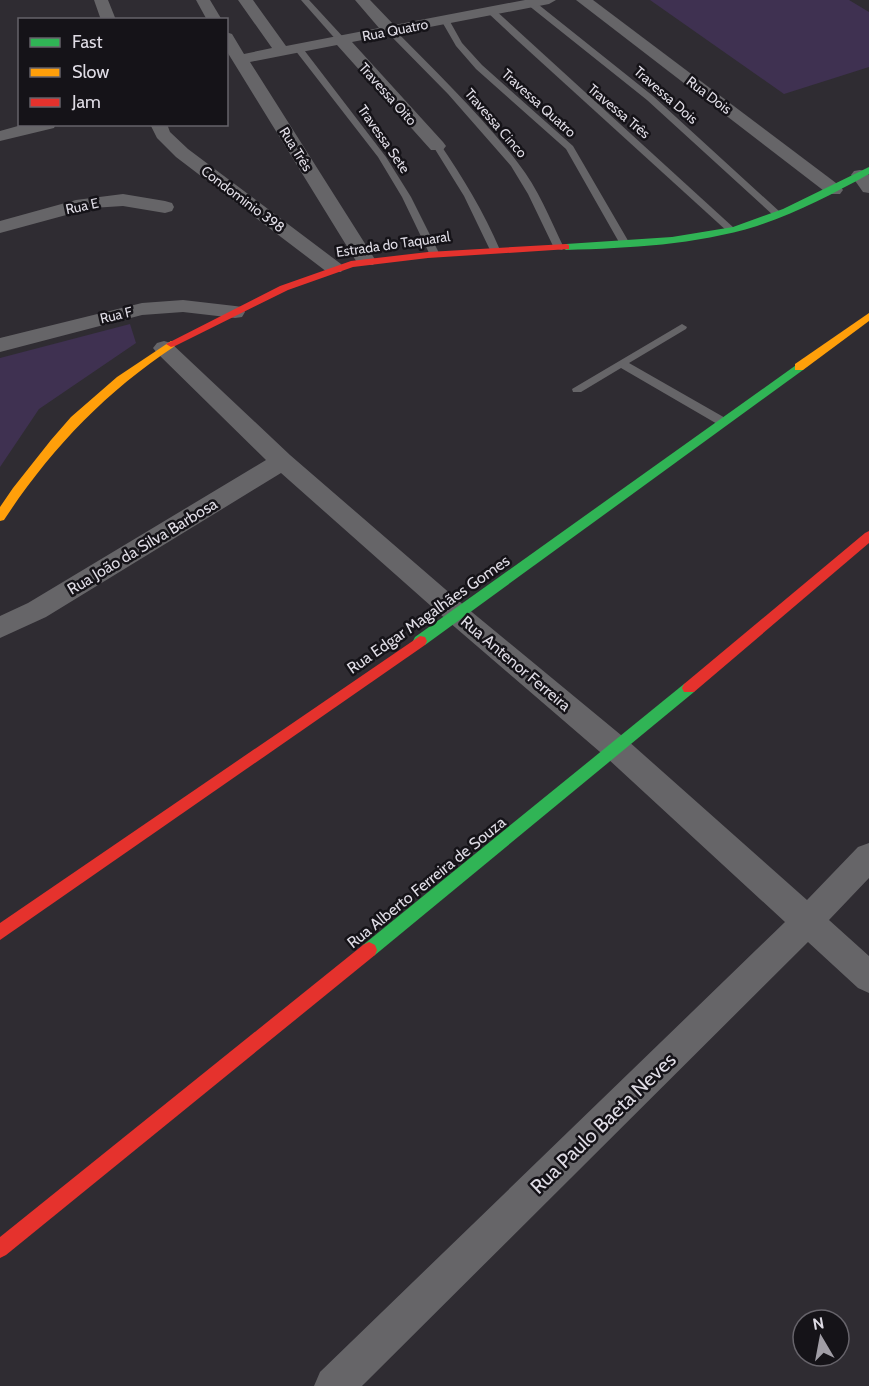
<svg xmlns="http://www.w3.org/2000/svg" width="869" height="1386" font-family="Cabin,sans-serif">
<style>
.green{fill:#3f3151}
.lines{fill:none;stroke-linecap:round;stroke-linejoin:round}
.lane{fill:#666568;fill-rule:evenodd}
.street{fill:#666568;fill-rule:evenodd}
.fast{fill:#30b455;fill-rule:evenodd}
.slow{fill:#ff9f0a;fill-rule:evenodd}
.jam{fill:#e5322d;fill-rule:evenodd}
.labels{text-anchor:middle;stroke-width:5;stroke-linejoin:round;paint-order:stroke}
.far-street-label{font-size:14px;fill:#dfdce5;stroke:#151318}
.street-label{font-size:16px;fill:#dfdce5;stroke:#151318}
.near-street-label{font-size:20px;fill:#dfdce5;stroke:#151318}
</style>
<rect width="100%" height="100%" fill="#2f2c32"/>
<g class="green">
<polygon points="650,0 849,0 869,12 869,67 784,94"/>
<polygon points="130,324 136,343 39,409 0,467 0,358"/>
</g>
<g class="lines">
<g class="lane">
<polygon points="301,0 309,0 344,38 344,42 338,42"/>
<polygon points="528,1 534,1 653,96 780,212 780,216 774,216 647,100 528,5"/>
<polygon points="488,9 494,9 734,228 734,232 728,232 518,41 488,13"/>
<polygon points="442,18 448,18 462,43 482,65 573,146 630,244 628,246 620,244 566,149 476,69 456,46 441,20"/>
<path d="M387,28H393C436,72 481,115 518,163C538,188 550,219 564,248L562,250L554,248L528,194L511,166L448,94L387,32Z"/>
<polygon points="295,46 301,46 386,157 411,197 439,253 437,255 429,253 402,197 378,157 295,50"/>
<path d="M434,144H440C463,178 484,212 500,250L498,252L490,250L464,196L433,146Z"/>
<polygon points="682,324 687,327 686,329 629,363 727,419 727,425 719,425 621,368 581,392 573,392 572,389"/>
</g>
<g class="street">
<polygon points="94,0 108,0 116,20 101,20"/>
<polygon points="196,0 210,0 222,20 207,20"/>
<polygon points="238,0 253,0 286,46 379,28 355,0 370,0 394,25 525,0 556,0 549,4 352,42 443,142 446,146 443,150 431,150 337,45 250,62 376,261 373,265 359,265 356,261 226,50 226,32 232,34 244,54 272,48"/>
<polygon points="576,0 593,0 840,186 843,190 840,194 828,194"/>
<polygon points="25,124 56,124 54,128 0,141 0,131"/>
<polygon points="150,124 167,124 170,132 188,149 341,264 344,268 341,272 327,272 176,157 157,138"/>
<polygon points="860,170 866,171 869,175 869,193 863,192 851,175 854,171"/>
<polygon points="123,194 165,201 172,203 174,207 172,211 165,213 123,206 92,208 0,233 0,221 76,200"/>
<polygon points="183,300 235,306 242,307 245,312 242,317 235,318 183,312 142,315 0,352 0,338 142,303"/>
<polygon points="164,341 171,343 290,455 467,608 627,740 807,900 858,847 869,843 869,878 829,920 869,956 869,993 858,988 808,942 362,1386 314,1386 320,1372 785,922 607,758 449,622 281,473 46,617 0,638 0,616 28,603 266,460 157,353 153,348 157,343"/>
</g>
<g class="fast">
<path d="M869,167V174C833,194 796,213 757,226C695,245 630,248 566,250L561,247L566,244L672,237L733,227L783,209Z"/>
<polygon points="799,363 804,367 803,370 425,645 415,645 413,641 415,637"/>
<polygon points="689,682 694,684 696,688 694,692 375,955 369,958 363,955 361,950 363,945 684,684"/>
</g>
<g class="slow">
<polygon points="869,313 869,321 803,370 795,370 795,364"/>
<path d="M171,341L175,342V346C104,393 50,450 4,520L0,521V507L13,488L51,440L71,417L117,377Z"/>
</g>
<g class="jam">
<polygon points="566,244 569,245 569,249 428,258 353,267 288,290 175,346 171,347 166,344 280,286 351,261 428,252"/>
<polygon points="869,531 869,543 694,692 684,692 682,688 684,684 865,533"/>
<polygon points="420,636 425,637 427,641 425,645 0,940 0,923"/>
<polygon points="369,942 375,945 377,950 375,955 6,1255 0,1258 0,1237 363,945"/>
</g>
</g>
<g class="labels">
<g class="far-street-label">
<text transform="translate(395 30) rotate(-11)" y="5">Rua Quatro</text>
<text transform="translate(388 94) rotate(48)" y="5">Travessa Oito</text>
<text transform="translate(666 95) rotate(41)" y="5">Travessa Dois</text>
<text transform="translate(709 95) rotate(37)" y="5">Rua Dois</text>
<text transform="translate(539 103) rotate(42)" y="5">Travessa Quatro</text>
<text transform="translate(619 111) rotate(40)" y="5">Travessa Três</text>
<text transform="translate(496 123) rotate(49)" y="5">Travessa Cinco</text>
<text transform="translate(384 139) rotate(55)" y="5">Travessa Sete</text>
<text transform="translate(296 149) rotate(58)" y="5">Rua Três</text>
<text transform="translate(243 199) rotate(37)" y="5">Condominio 398</text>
<text transform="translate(82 206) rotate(-12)" y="5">Rua E</text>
<text transform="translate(393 244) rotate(-8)" y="5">Estrada do Taquaral</text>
<text transform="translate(116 315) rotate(-13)" y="5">Rua F</text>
</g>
<g class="street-label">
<text transform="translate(142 546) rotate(-31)" y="6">Rua João da Silva Barbosa</text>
<text transform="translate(428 614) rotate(-35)" y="6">Rua Edgar Magalhães Gomes</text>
<text transform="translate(516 663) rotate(40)" y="6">Rua Antenor Ferreira</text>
<text transform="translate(426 882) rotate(-39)" y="6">Rua Alberto Ferreira de Souza</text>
</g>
<g class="near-street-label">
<text transform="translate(603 1123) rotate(-44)" y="7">Rua Paulo Baeta Neves</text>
</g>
</g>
<rect x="18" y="18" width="210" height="108" fill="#151318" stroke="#66636a" stroke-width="1.5"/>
<rect x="30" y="38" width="30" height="9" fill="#30b455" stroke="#66636a" stroke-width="1.5"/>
<text x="72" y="48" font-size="18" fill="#dfdce5">Fast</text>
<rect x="30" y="68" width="30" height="9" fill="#ff9f0a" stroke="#66636a" stroke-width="1.5"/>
<text x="72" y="78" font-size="18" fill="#dfdce5">Slow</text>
<rect x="30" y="98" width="30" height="9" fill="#e5322d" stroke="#66636a" stroke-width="1.5"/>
<text x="72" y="108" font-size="18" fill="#dfdce5">Jam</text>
<g transform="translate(821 1338) rotate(350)"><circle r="28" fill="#151318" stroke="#66636a" stroke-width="1.5"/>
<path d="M0-4.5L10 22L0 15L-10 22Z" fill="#a19ea6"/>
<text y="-9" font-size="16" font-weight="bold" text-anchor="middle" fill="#dfdce5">N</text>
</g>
</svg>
